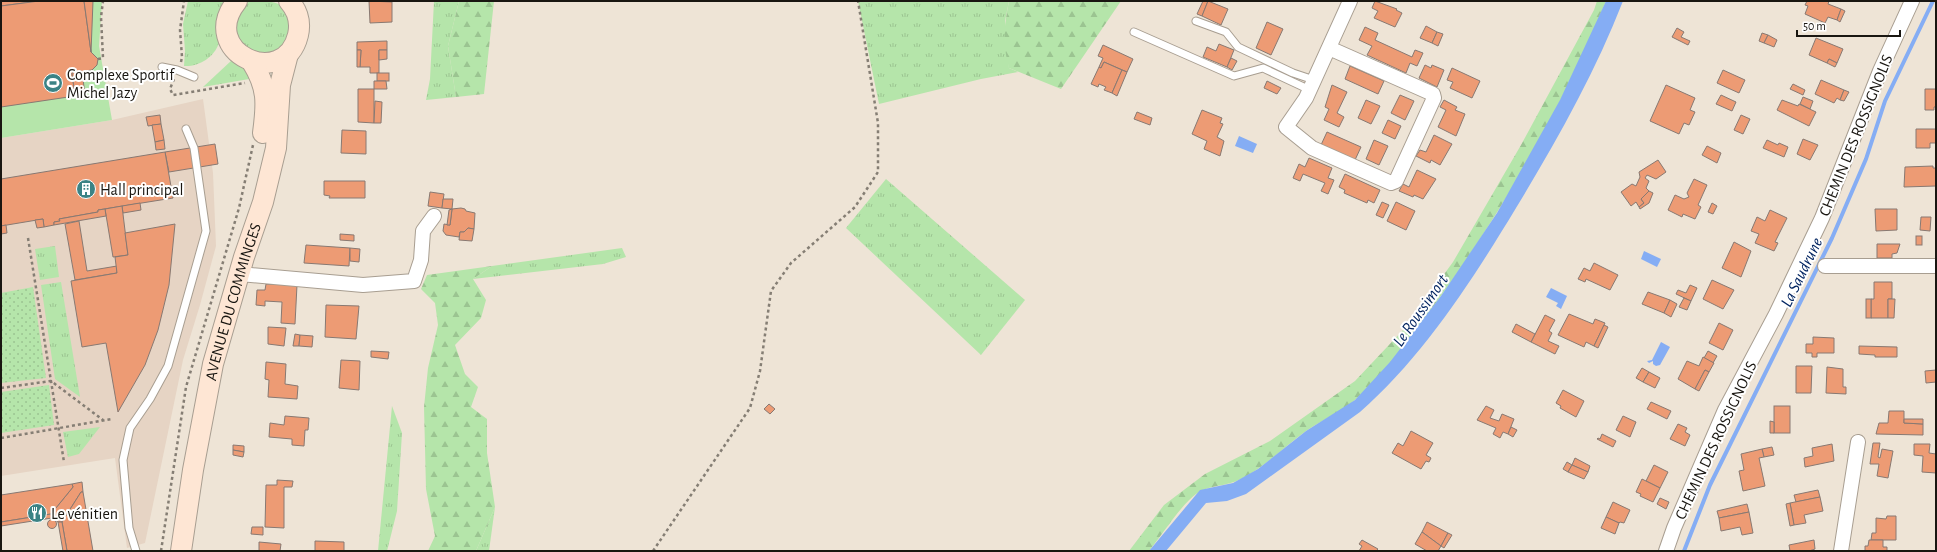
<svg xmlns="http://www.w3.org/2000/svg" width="1937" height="552" font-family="'Alegreya Sans',sans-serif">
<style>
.education{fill:#e6d4c4}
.grass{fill:url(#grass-tufts)}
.forest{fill:url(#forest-firs)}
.park{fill:url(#park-dots)}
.pitch{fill:#b5e5aa}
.water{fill:#85adf4}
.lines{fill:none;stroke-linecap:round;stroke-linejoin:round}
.stream{stroke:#85adf4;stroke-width:4}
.building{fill:#ed9b74;stroke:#887972}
.service-casing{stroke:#a89e91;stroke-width:9}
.minor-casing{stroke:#a89e91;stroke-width:16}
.secondary-casing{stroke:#a89e91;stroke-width:22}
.path{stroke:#857e74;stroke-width:2.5;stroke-dasharray:3 3;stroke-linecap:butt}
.service{stroke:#fff;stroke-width:7}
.minor{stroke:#fff;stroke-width:14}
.secondary{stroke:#fee6d4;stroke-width:20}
.labels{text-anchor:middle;stroke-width:4;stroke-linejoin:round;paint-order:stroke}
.poi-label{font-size:16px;fill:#191611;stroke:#fff;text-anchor:start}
.street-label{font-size:16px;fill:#191611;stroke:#fff}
.water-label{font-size:17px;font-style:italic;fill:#032561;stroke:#fff}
</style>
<defs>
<pattern id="grass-tufts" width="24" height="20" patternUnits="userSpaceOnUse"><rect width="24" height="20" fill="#b5e5aa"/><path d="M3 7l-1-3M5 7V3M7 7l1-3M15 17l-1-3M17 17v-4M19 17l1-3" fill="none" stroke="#9bc491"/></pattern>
<pattern id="forest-firs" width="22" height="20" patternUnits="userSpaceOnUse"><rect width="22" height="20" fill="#b5e5aa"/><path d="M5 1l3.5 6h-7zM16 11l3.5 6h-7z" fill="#9bc491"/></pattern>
<pattern id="park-dots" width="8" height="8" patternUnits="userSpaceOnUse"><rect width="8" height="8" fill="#b5e5aa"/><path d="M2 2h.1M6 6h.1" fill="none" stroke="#9bc491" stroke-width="1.8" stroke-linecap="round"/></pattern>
</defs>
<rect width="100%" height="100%" fill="#eee4d6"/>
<polygon class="education" points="203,99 213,173 216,246 200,305 183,360 145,543 127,548 115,458 1,476 1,138 112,120"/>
<g class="grass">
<path d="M188,1L224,2C222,7 220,12 219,18C219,25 221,36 219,43C214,58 198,67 184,66L185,51L183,24Z"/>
<path d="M250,1C266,1 285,0 291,17C293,22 290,33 289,39L273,54L250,52C246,47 238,41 236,35C232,24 241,6 250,1Z"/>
<polygon points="434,1 459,1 448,46 456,97 426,100 430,79"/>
<polygon points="858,1 1009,1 1005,21 1009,68 1018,72 981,79 879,104"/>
<polygon points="232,60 247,70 255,78 203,87"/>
<polygon points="886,179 1025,300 981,355 846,228"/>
<polygon points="55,246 59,277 40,280 35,249"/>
<polygon points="622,248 626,257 603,264 473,279 492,266"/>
<polygon points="61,282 80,397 55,379 41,285"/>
<polygon points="392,406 402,433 397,511 387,551 378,551"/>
<polygon points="100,427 79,454 68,457 63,432"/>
<polygon points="495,507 489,551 476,551"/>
</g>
<g class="forest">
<polygon points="459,1 494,1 484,94 456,97 448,46"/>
<path d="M1009,1H1121L1061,89L1009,68C1002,42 1004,27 1009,1Z"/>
<path d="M1597,1H1606C1560,113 1499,218 1427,315C1406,343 1383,376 1356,399C1341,412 1322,420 1306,431C1284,447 1265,467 1241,479C1226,487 1210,484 1196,494C1182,504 1161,536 1149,551H1129L1164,505L1205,474L1270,441L1355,381L1404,329L1453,262L1521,145L1594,10Z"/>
<polygon points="492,266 473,279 486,300 481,318 455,345 465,374 478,387 471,407 487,419 487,453 495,507 476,551 428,551 435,536 426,489 424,407 428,368 438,325 435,303 421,289 427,275"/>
</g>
<g class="park">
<polygon points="33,287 46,378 1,383 1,293"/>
<polygon points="49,385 54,425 1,433 1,392"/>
</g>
<polygon class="pitch" points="1,1 102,1 99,46 112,120 1,138"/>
<g class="water">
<path d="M1606,1H1623C1595,73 1556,142 1516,208C1473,279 1423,357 1360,412L1246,494L1227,501L1206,503L1166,551H1149L1200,490L1233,483L1258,469L1306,431L1355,400L1390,362L1441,296L1497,213L1560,100Z"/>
<polygon points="1239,136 1257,144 1253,153 1235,146"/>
<polygon points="1644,251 1661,259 1657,267 1641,259"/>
<polygon points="1551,288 1567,296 1561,309 1556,306 1558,303 1546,297"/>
<polygon points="1661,342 1670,347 1660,365 1656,366 1653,364 1653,361 1649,363 1647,361 1652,360"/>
</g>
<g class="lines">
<polyline class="stream" points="1684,551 1710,485 1832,238 1866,159 1885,101 1933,1"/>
</g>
<g class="building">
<polygon points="1,1 39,1 1,6"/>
<polygon points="39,1 84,1 91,52 98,59 97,65 92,70 72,73 75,96 1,107 1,6"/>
<polygon points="84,1 93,1 91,52"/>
<polygon points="369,1 392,2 392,22 370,23"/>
<polygon points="1203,1 1208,1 1202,16 1197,14"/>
<polygon points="1208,1 1228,9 1221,25 1202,16"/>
<polygon points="1375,1 1397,9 1396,10 1402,13 1395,27 1374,18 1378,11 1372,8"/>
<polygon points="1807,1 1829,1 1828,4 1841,9 1837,20 1828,17 1825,23 1805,14 1808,6 1805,5"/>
<polygon points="1841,9 1845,11 1840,22 1837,20"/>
<polygon points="1267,22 1283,29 1271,55 1256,48"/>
<polygon points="1426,26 1437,32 1432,43 1420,38"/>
<polygon points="1365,27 1378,33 1375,40 1412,57 1415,50 1423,53 1417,66 1410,63 1406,73 1367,55 1372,46 1359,40"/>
<polygon points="1677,28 1684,32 1681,37 1690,41 1688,45 1672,37"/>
<polygon points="1437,32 1443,34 1438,46 1432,43"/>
<polygon points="1762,33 1768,35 1764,43 1759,41"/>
<polygon points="1768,35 1777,40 1774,47 1764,43"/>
<polygon points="1816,38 1843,49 1837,63 1829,59 1827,63 1809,55"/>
<polygon points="387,41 387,50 379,50 379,73 370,73 370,67 360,67 361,50 357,50 357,42"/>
<polygon points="1219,44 1234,50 1227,67 1203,57 1207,47 1216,51"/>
<polygon points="1103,45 1133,59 1127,72 1104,62 1101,68 1099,67 1103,58 1098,56"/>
<polygon points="357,50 361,50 360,67 357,67"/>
<polygon points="379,50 387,50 387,59 379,60"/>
<polygon points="1231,58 1237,61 1232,70 1227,67"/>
<polygon points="1829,59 1837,63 1835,67 1827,63"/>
<polygon points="1104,62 1122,70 1112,93 1104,90 1106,87 1099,84 1098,87 1091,84 1099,67 1101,68"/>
<polygon points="1425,65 1431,68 1432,65 1444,70 1437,87 1419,78"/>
<polygon points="1350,66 1384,81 1378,94 1345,79"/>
<polygon points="1452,68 1480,81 1472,98 1450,88 1453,82 1447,80"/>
<polygon points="1122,70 1127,72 1117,96 1112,93"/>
<polygon points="1723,70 1745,80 1739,93 1717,83"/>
<polygon points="82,71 85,95 75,96 72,73"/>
<rect x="377" y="73" width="12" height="8"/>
<polygon points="1821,80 1844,90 1840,100 1837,98 1834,103 1815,94"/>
<polygon points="374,81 386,81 387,89 374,89"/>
<polygon points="1267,81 1281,88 1277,94 1264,88"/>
<polygon points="1793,84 1805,90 1803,95 1790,89"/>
<polygon points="1332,85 1347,92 1337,113 1344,117 1339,127 1324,120 1329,109 1325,107"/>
<polygon points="1666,85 1695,98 1690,110 1695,112 1689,125 1684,123 1679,134 1650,121"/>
<polygon points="358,89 374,89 374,123 358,122"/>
<polygon points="1925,89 1936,89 1936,107 1934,107 1934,110 1925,110"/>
<polygon points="1844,90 1849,92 1844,101 1840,100"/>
<polygon points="1400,95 1414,101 1405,120 1391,113"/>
<polygon points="1721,95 1736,102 1732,111 1716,104"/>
<polygon points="1803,97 1813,101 1810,109 1800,104"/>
<polygon points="1366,100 1380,106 1371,124 1358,118"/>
<polygon points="1444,100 1457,107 1455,110 1465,114 1456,136 1438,127 1446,110 1440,107"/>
<polygon points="1782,100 1798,106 1799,104 1816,112 1809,126 1777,110"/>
<polygon points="375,101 382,102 381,123 374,123"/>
<polygon points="1202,110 1222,118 1220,123 1223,124 1217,137 1224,141 1220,156 1204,149 1207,141 1192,134"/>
<polygon points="1137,112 1152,118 1150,125 1134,119"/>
<polygon points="160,115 161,124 148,126 146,117"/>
<polygon points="1741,115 1750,119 1743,134 1734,130"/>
<polygon points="1388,120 1401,126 1395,139 1382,133"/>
<polygon points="161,124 164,140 155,142 152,125"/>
<polygon points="1916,129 1936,129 1936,143 1930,143 1930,148 1916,148"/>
<polygon points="342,130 366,131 366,154 341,153"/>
<polygon points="1327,132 1361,147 1355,160 1321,145"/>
<polygon points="1434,135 1452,144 1440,165 1431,160 1430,163 1416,156 1420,150 1426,152"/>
<polygon points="1803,139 1818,145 1810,160 1797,154"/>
<polygon points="164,140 165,149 156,150 155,142"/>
<polygon points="1374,140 1388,146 1379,165 1366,159"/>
<polygon points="1767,140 1778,145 1779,143 1788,147 1784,157 1763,148"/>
<polygon points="215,144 218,164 169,172 165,152"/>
<polygon points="1707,146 1721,153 1717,163 1702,155"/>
<polygon points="165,152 173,198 98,210 98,212 59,219 60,221 54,222 54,225 44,227 43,219 1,226 1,179"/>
<polygon points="1309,158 1332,168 1328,178 1334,180 1328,194 1321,191 1325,183 1303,174 1300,181 1293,178 1299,164 1305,167"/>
<polygon points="1658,160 1666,172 1656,179 1647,175 1645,178 1649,181 1646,188 1649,191 1641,199 1644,203 1639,207 1636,202 1631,206 1621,192 1632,184 1636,186 1640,177 1639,172"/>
<polygon points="1933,166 1933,168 1936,168 1936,186 1904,187 1905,167"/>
<polygon points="1417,170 1436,179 1423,199 1414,195 1413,197 1399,191 1403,184 1409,187"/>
<polygon points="1345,174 1380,190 1374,203 1368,200 1367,203 1344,193 1345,190 1339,187"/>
<polygon points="1694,179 1707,185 1698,205 1701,207 1695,219 1683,214 1682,217 1668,210 1675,195 1684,199 1689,197 1687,193"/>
<polygon points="324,181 365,181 365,198 329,198 330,196 324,195"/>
<polygon points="1649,191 1653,193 1649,203 1640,209 1639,207 1644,203 1641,199"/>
<polygon points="430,192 444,194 442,208 428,206"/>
<polygon points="443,199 453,199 452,209 442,208"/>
<polygon points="1382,202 1389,205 1383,218 1376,215"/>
<polygon points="1396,202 1415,211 1406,230 1387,221"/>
<polygon points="140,203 141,210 123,213 122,206"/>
<polygon points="1712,203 1717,206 1713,214 1708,212"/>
<polygon points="122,206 128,255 113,257 105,209"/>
<polygon points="461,208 465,209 466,211 475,213 474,229 468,228 464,232 460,232 459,237 446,235 443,231 444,224 450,225 452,209"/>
<polygon points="105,209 106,216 54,225 54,222 60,221 59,219 98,212 98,210"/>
<polygon points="452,209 450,225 447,225 449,210"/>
<polygon points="1875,209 1897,209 1897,230 1876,231"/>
<polygon points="1770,210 1787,218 1775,242 1778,243 1774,251 1755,243 1759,234 1751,231 1757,217 1765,221"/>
<polygon points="1921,217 1931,217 1930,231 1920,230"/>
<polygon points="43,219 44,227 37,228 35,220"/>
<polygon points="79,221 87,271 117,266 117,273 75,280 65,224"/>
<polygon points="175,224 169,285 158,330 145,365 118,412 106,343 82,347 71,281 117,273 115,257 128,255 125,233"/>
<polygon points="6,225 7,233 1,234 1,226"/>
<polygon points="468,228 474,229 472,241 459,240 460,232 464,232"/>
<polygon points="340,234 354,235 354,241 340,240"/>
<rect x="1916" y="236" width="6" height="9"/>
<polygon points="1734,242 1751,251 1741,277 1722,268"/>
<polygon points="1877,244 1900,244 1897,253 1892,254 1892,258 1877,258"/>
<polygon points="306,245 350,248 349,266 304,263"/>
<polygon points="350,248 360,249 359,262 350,261"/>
<polygon points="1594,263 1618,275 1610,290 1586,279 1585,282 1578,279 1584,268 1590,271"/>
<polygon points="1712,280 1734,290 1723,309 1703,299"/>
<polygon points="1874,282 1892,282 1892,299 1888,299 1888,318 1871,318 1871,299 1874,299"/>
<polygon points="266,284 297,285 295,324 281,323 282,302 265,301 265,306 256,305 257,290 265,290"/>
<polygon points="1690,285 1697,288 1691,301 1676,294 1678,290 1686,293"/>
<polygon points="1648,292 1670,300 1664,313 1642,304"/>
<polygon points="1684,298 1691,301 1687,310 1679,307"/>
<rect x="1866" y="299" width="5" height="19"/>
<polygon points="1888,299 1895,299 1894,318 1888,318"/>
<polygon points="1670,300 1677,304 1671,317 1664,313"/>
<polygon points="326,305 359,306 356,339 325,337"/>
<polygon points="1569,314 1593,324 1595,319 1605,323 1594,346 1586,342 1584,347 1558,335"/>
<polygon points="1545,315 1555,320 1549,331 1552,333 1548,341 1559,346 1555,354 1531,342"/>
<polygon points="1719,323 1733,330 1723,350 1709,343"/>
<polygon points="1516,324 1535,334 1531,342 1512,332"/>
<polygon points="1604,325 1608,327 1598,348 1594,346"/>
<polygon points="268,327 286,328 284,346 268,344"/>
<polygon points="295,334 300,335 299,346 293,346"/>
<polygon points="300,335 313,336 312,347 299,346"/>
<polygon points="1813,337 1834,338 1834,353 1817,353 1817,357 1812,357 1812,353 1806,353 1806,344 1813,344"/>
<polygon points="1859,346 1897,347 1897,357 1875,357 1875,355 1859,354"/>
<polygon points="371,351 389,352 388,359 371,357"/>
<polygon points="1708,351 1717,356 1713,363 1704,358"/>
<polygon points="1703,357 1714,363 1709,372 1705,370 1695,389 1678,379 1687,361 1699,366"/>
<polygon points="341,360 360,361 359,390 339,388"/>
<polygon points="266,362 286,364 285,384 298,386 297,399 268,397 269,380 265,379"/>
<polygon points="1796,366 1812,366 1811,393 1796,393"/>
<polygon points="1827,367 1843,369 1843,387 1846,387 1846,394 1826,393"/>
<polygon points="1642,368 1649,372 1643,382 1636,378"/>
<polygon points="1705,370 1709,372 1699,391 1695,389"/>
<polygon points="1936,370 1936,382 1926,383 1925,371"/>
<polygon points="1649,372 1660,378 1655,388 1643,382"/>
<polygon points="1563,390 1584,401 1576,417 1560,408 1561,406 1556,403"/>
<polygon points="1651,402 1671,411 1667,419 1647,409"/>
<polygon points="769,404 775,409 770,414 764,409"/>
<polygon points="1486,406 1494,410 1490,418 1499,421 1502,414 1514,419 1508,434 1503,432 1500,438 1493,434 1496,428 1477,420"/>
<rect x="1774" y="406" width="16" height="27"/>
<polygon points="1889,411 1904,411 1904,423 1923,424 1923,435 1876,434 1879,423 1888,423"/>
<polygon points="285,416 309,418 308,430 305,430 304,446 292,445 292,439 269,437 270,423 284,425"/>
<polygon points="1623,416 1636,422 1630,437 1616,430"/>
<polygon points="1904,419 1923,419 1923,424 1904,423"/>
<polygon points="1770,421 1774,422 1774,433 1770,433"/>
<polygon points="1678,424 1687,428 1685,432 1690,435 1685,446 1670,439"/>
<polygon points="1511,427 1517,430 1513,437 1508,434"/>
<polygon points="1411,431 1433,443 1426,455 1431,458 1429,462 1426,461 1421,469 1392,453 1398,443 1403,446"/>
<polygon points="1602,434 1616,441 1613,447 1597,439 1598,438 1600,439"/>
<polygon points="1873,443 1880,443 1878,457 1880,458 1882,449 1893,451 1888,478 1877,476 1879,464 1870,464"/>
<polygon points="1832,444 1834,461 1805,467 1804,458 1813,456 1812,448"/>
<polygon points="1914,444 1930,444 1929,453 1936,454 1936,473 1922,472 1923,456 1914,455"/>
<polygon points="233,445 244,446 244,452 233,450"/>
<polygon points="1772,447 1774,455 1764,457 1762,449"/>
<polygon points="1762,449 1764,457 1759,458 1765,486 1743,491 1739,471 1744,470 1741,454"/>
<polygon points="233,450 244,452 243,457 233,455"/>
<polygon points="1575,458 1590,466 1588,472 1572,465"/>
<polygon points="1567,462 1572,465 1568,472 1563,469"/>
<polygon points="1572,465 1588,472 1584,479 1568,472"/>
<polygon points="1654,465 1668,472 1660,488 1646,481"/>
<polygon points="1642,479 1660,488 1653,502 1640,496 1641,494 1636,492"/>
<polygon points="277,480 293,481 292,487 284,487 284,528 265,527 266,485 277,485"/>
<polygon points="82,482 83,492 81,492 62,522 58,522 52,518 51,514 73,487 72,484"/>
<polygon points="72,484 73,487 51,514 1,522 1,495"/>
<polygon points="1818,490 1820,497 1796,502 1794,495"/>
<polygon points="81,492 83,492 93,551 67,551 62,522"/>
<polygon points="1820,497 1823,511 1804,515 1806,523 1794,525 1790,503"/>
<polygon points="1660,498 1669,502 1666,509 1657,504"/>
<polygon points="1613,502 1630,510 1624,523 1620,522 1619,523 1606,517"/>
<polygon points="1790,503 1794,525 1790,526 1786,504"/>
<polygon points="1747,504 1749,512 1719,518 1717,511"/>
<polygon points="1749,512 1753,533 1742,535 1740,527 1721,531 1719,518"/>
<polygon points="51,514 52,518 1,526 1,522"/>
<polygon points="1887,516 1896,516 1896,540 1871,540 1872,533 1876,533 1876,518 1886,519"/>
<polygon points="1606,517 1619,523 1615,534 1601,528"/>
<circle cx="52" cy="524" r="4.5"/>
<polygon points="58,522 62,522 67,551 63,551"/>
<polygon points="1427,522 1448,533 1441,546 1422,532"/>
<polygon points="252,527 263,527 263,535 251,534"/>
<polygon points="1422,532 1441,546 1438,551 1427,551 1415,544"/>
<polygon points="1448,533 1452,535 1444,548 1441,546"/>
<polygon points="1362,540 1378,549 1376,551 1359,551 1362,546 1359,544"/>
<polygon points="1814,540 1815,549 1809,551 1790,551 1789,545"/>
<polygon points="1869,540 1883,540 1883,547 1887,547 1887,551 1865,551 1865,546 1868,546"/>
<polygon points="315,541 344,542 344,551 315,551"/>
<polygon points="259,542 281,544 280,551 259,551"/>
</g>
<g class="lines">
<defs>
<g id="service">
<polyline points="1196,21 1226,32 1238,47 1293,73 1314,80"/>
<polyline points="1134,32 1234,76 1263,68 1310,90"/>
<polyline points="162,67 177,70 194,77"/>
<polyline points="136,551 129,528 123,460 130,428 150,399 168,366 206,231 194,148 186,129"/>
</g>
<g id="minor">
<polyline points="1329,48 1433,94 1434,98 1396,181 1391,183 1312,148 1286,127 1306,98 1350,1"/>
<polyline points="1825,266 1936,266"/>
<polyline points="240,274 363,285 414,281 421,260 423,231 434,216"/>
<polyline points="1666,551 1674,528 1725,410 1776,314 1822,218 1880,71 1912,1"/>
<polyline points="1841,551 1858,442"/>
</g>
<g id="secondary">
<path d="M237,1C196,52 284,92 298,35C301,22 297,10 289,1"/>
<path d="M252,62C268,88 267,103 263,133"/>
<path id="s1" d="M181,551L193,470L213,364L244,257L263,202L276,148L280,85L288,54"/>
</g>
</defs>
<use href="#service" class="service-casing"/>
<use href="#minor" class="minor-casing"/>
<use href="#secondary" class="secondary-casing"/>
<g class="path">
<polyline points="98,59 103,58 101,17 103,1"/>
<polyline points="181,62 182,57 180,30 184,1"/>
<polyline points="174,79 170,89 173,95 245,83"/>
<polyline points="28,238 64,462"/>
<polyline points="1,388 51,381 103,420"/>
<polyline points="1,438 112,419"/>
<polyline points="161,551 186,387 239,208 253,145"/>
<polyline points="653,551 750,408 760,371 771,291 791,263 855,207 878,172 878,123 858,1"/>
</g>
<use href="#service" class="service"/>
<use href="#minor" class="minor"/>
<use href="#secondary" class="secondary"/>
</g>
<defs>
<symbol id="stadium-disc" viewBox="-11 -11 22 22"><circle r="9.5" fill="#3b8385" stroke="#fff"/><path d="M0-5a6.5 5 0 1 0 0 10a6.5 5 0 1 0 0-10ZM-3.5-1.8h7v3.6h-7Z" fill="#fff"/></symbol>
<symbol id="building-disc" viewBox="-11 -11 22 22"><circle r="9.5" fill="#3b8385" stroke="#fff"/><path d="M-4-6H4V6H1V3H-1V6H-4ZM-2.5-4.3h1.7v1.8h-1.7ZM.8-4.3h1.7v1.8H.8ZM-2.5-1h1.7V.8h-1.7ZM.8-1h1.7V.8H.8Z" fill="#fff"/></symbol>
<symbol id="restaurant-disc" viewBox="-11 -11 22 22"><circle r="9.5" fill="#3b8385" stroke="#fff"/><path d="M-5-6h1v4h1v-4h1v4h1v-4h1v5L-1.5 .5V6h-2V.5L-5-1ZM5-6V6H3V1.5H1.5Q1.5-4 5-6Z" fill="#fff"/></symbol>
</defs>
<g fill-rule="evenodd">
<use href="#stadium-disc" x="42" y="72" width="22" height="22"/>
<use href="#building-disc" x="75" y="178" width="22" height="22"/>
<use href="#restaurant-disc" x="26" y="502" width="22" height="22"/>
</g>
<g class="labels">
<g class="poi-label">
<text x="67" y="80">Complexe Sportif<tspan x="67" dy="18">Michel Jazy</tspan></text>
<text x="100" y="195">Hall principal</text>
<text x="51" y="519">Le vénitien</text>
</g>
<g class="street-label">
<text transform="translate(1855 135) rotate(-68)" y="6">CHEMIN DES ROSSIGNOLIS</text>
<text dy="6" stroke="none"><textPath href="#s1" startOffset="255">AVENUE DU COMMINGES</textPath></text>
<text transform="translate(1715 440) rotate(-65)" y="6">CHEMIN DES ROSSIGNOLIS</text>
</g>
<g class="water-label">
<text transform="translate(1801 272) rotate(-64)" y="6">La Saudrune</text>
<text transform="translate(1420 310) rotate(-55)" y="6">Le Roussimort</text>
</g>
</g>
<rect width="1937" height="552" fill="none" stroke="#191611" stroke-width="4"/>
<path d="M1797 30v6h103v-6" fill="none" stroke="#191611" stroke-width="2"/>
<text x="1803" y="30" font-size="12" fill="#191611" stroke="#ffffff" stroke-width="3" paint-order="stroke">50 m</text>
</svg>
